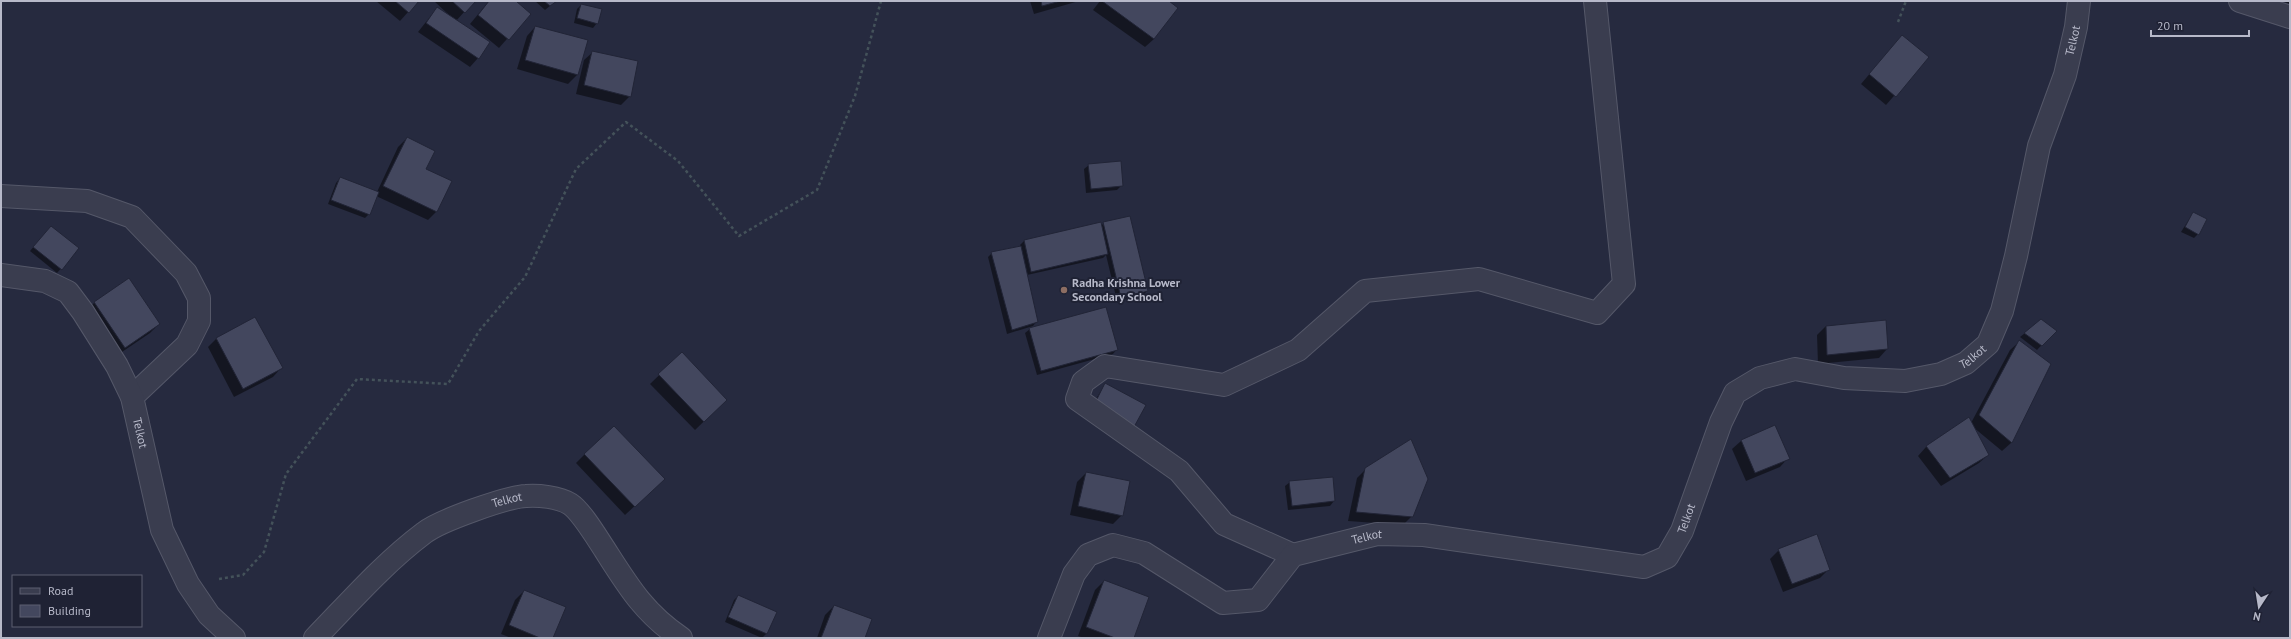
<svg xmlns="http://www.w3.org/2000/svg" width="2291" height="639" font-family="'PT Sans',sans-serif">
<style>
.shadow{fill:#0007}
.building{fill:#43475e;stroke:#212436}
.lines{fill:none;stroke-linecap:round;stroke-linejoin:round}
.minor-casing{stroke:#555869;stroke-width:24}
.path{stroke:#44525a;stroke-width:2.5;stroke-dasharray:3 3;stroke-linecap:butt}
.minor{stroke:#3a3d4f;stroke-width:22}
.education-dot{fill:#8d6e63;stroke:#1f2234;stroke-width:1.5}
.labels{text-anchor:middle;stroke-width:4;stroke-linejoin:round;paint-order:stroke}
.street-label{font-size:12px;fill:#b7b9c9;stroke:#1f2234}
.poi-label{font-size:12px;font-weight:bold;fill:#b7b9c9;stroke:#1f2234;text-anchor:start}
</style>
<rect width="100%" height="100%" fill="#262a3f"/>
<g class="shadow">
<polygon points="376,1 418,1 400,21"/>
<polygon points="434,1 474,1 456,21 478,58 470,67 418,32 437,8 449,15"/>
<polygon points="489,1 514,1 529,14 499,48 470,24"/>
<polygon points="535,1 556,1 545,10"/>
<polygon points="1030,1 1079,1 1034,14"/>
<polygon points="1100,1 1167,1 1154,39 1145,47 1093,10"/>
<polygon points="2281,1 2290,1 2290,4"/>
<polygon points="581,5 597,23 593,28 574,23 577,9"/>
<polygon points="535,27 587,40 577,75 568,84 517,69 527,36"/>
<polygon points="1894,45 1928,57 1886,105 1861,84"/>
<polygon points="593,52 630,96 621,105 576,94 584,60"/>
<polygon points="407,138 425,169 436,212 428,220 376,196 369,214 365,218 328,204 336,183 340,178 377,192 398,147"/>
<polygon points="1089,165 1122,185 1117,190 1086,193 1084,169"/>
<polygon points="2193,213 2198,234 2194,238 2181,232"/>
<polygon points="1104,223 1147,291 1143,295 1117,301 1106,255 1103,258 1027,275 1037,321 1033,326 1007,334 988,257 992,253 1021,248 1020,245 1024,241 1101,226"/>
<polygon points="47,231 78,249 57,273 30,251"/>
<polygon points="95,302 159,324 150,333 116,356 86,311"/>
<polygon points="2041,320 2055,331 2037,350 2020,337"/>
<polygon points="1885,322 1887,349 1879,358 1818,364 1817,335 1826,326"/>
<polygon points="1030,329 1117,349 1113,354 1037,375 1025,333"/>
<polygon points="217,338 281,368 273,377 234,397 208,347"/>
<polygon points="2019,342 2049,365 2011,443 2002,451 1973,427 1988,455 1979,463 1941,486 1918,456 1926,447 1969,418 1971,423 2010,350"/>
<polygon points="682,353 726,400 695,430 650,384"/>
<polygon points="1105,384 1145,406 1090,409"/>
<polygon points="1775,426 1788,458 1780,467 1746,481 1732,449 1741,441"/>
<polygon points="585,454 654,488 625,515 576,463"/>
<polygon points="1366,469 1412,516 1403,525 1348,521 1357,478"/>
<polygon points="1086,473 1122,515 1113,524 1070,515 1077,482"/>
<polygon points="1290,482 1334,501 1330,506 1288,510 1285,486"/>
<polygon points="1779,550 1829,569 1820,578 1783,592 1770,559"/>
<polygon points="1104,581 1133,638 1084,638 1078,636 1095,590"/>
<polygon points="524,591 552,638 511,638 501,634 515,600"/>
<polygon points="738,596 776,613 766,634 762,638 725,622 734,600"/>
<polygon points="834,606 864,638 817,638 825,615"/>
</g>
<g class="building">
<polygon points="395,1 419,1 409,13"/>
<polygon points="452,1 476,1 465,13"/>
<polygon points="489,1 516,1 531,14 509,40 478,15"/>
<polygon points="544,1 557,1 550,6"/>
<polygon points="1041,1 1061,1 1042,6"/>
<polygon points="1102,1 1169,1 1178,8 1154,39"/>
<polygon points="581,4 602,9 598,24 577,18"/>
<polygon points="437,7 490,42 479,59 426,23"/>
<polygon points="535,26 588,40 578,75 525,60"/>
<polygon points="1902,35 1929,57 1896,97 1869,74"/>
<polygon points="592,51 638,61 631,97 584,85"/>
<polygon points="407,137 435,151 426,169 452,181 437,212 383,186"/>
<polygon points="1121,161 1123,186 1091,189 1088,164"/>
<polygon points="340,177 379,192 370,215 331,200"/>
<polygon points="2193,212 2207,219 2199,235 2185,227"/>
<polygon points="1130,216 1148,291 1121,298 1103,222"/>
<polygon points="1101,222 1108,254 1031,272 1024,240"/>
<polygon points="51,226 79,248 62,270 33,247"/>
<polygon points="1021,246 1038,322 1012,330 991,252"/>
<polygon points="129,278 160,324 125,348 94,302"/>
<polygon points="1106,307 1118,350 1041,371 1029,328"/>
<polygon points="255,317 283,368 243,389 216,338"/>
<polygon points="2041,319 2057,331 2042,346 2024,333"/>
<polygon points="1886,320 1888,349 1827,355 1826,326"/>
<polygon points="2019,340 2051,364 2012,443 1979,415"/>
<polygon points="682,352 727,400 704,422 658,374"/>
<polygon points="1105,383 1146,405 1134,427 1094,405"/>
<polygon points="1969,417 1989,455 1950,478 1926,446"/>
<polygon points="1775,425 1790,459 1755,473 1741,440"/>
<polygon points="614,426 665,479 635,507 584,454"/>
<polygon points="1411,439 1428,479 1413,517 1356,512 1365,468"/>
<polygon points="1086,472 1130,481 1123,516 1078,506"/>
<polygon points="1333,477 1335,501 1292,506 1289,481"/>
<polygon points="1817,534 1830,570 1792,584 1778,549"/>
<polygon points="1104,580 1149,597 1134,638 1115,638 1086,627"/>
<polygon points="524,590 566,607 553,638 540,638 509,625"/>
<polygon points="738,595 777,612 767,634 728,617"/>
<polygon points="834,605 872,619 865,638 821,638"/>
</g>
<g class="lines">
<defs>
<g id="minor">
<polyline points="2240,1 2290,17"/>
<polyline points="1,196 87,201 132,217 186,273 199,298 199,321 187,345 132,397"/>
<path id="s1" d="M1,275L45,281L68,292L83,312L117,366L132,397L162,530L188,584L209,615L234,638"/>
<polyline points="1293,555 1224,524 1179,471 1077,399 1083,382 1105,366 1224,385 1298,350 1365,291 1479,279 1597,313 1624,284 1595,1"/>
<path id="s2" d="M315,638C350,602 384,563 424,533C439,521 506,497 526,496C538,495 559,497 570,504C581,511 597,538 605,550C628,586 644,613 681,638"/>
<path id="s3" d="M1049,638L1074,574L1088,555L1113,545L1144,553L1223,603L1258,600L1293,555L1377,534L1424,535L1644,567L1667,557L1682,531L1721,422L1735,393L1760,378L1795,369L1844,378L1905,381L1941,374L1966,363L1988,344L2002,311L2016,256L2039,146L2065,75L2076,27L2079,1"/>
</g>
</defs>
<use href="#minor" class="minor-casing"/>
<g class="path">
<polyline points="1898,22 1906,1"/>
<polyline points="219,579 243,575 264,552 286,474 357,379 448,384 479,331 525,277 576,169 626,122 678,161 739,236 817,190 855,96 881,1"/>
</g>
<use href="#minor" class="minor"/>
</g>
<circle class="education-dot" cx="1064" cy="290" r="4"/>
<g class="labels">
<g class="street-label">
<text dy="4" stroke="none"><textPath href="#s3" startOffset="1481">Telkot</textPath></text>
<text dy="4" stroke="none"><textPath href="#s3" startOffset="1145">Telkot</textPath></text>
<text dy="4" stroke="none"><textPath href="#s1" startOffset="230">Telkot</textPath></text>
<text dy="4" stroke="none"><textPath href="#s2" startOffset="241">Telkot</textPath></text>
<text dy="4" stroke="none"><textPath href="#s3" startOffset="761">Telkot</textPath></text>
<text dy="4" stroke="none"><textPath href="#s3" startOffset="413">Telkot</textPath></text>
</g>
<g class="poi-label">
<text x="1072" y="287">Radha Krishna Lower<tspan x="1072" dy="14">Secondary School</tspan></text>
</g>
</g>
<rect width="2291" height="639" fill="none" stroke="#b7b9c9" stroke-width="4"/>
<rect x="12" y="575" width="130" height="52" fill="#1f2234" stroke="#5c5e70"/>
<rect x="20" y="588" width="20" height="6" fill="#3a3d4f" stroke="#5c5e70"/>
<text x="48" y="595" font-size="12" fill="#b7b9c9">Road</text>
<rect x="20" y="605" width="20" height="12" fill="#43475e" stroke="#5c5e70"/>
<text x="48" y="615" font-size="12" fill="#b7b9c9">Building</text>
<g transform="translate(2259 607) rotate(192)" stroke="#1f2234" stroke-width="3" paint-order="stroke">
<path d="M0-3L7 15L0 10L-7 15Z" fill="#b7b9c9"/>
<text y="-6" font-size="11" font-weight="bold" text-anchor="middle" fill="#b7b9c9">N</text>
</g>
<path d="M2151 30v6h98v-6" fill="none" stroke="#b7b9c9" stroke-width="2"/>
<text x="2157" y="30" font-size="12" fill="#b7b9c9" stroke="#1f2234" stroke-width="3" paint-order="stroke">20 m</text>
</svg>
